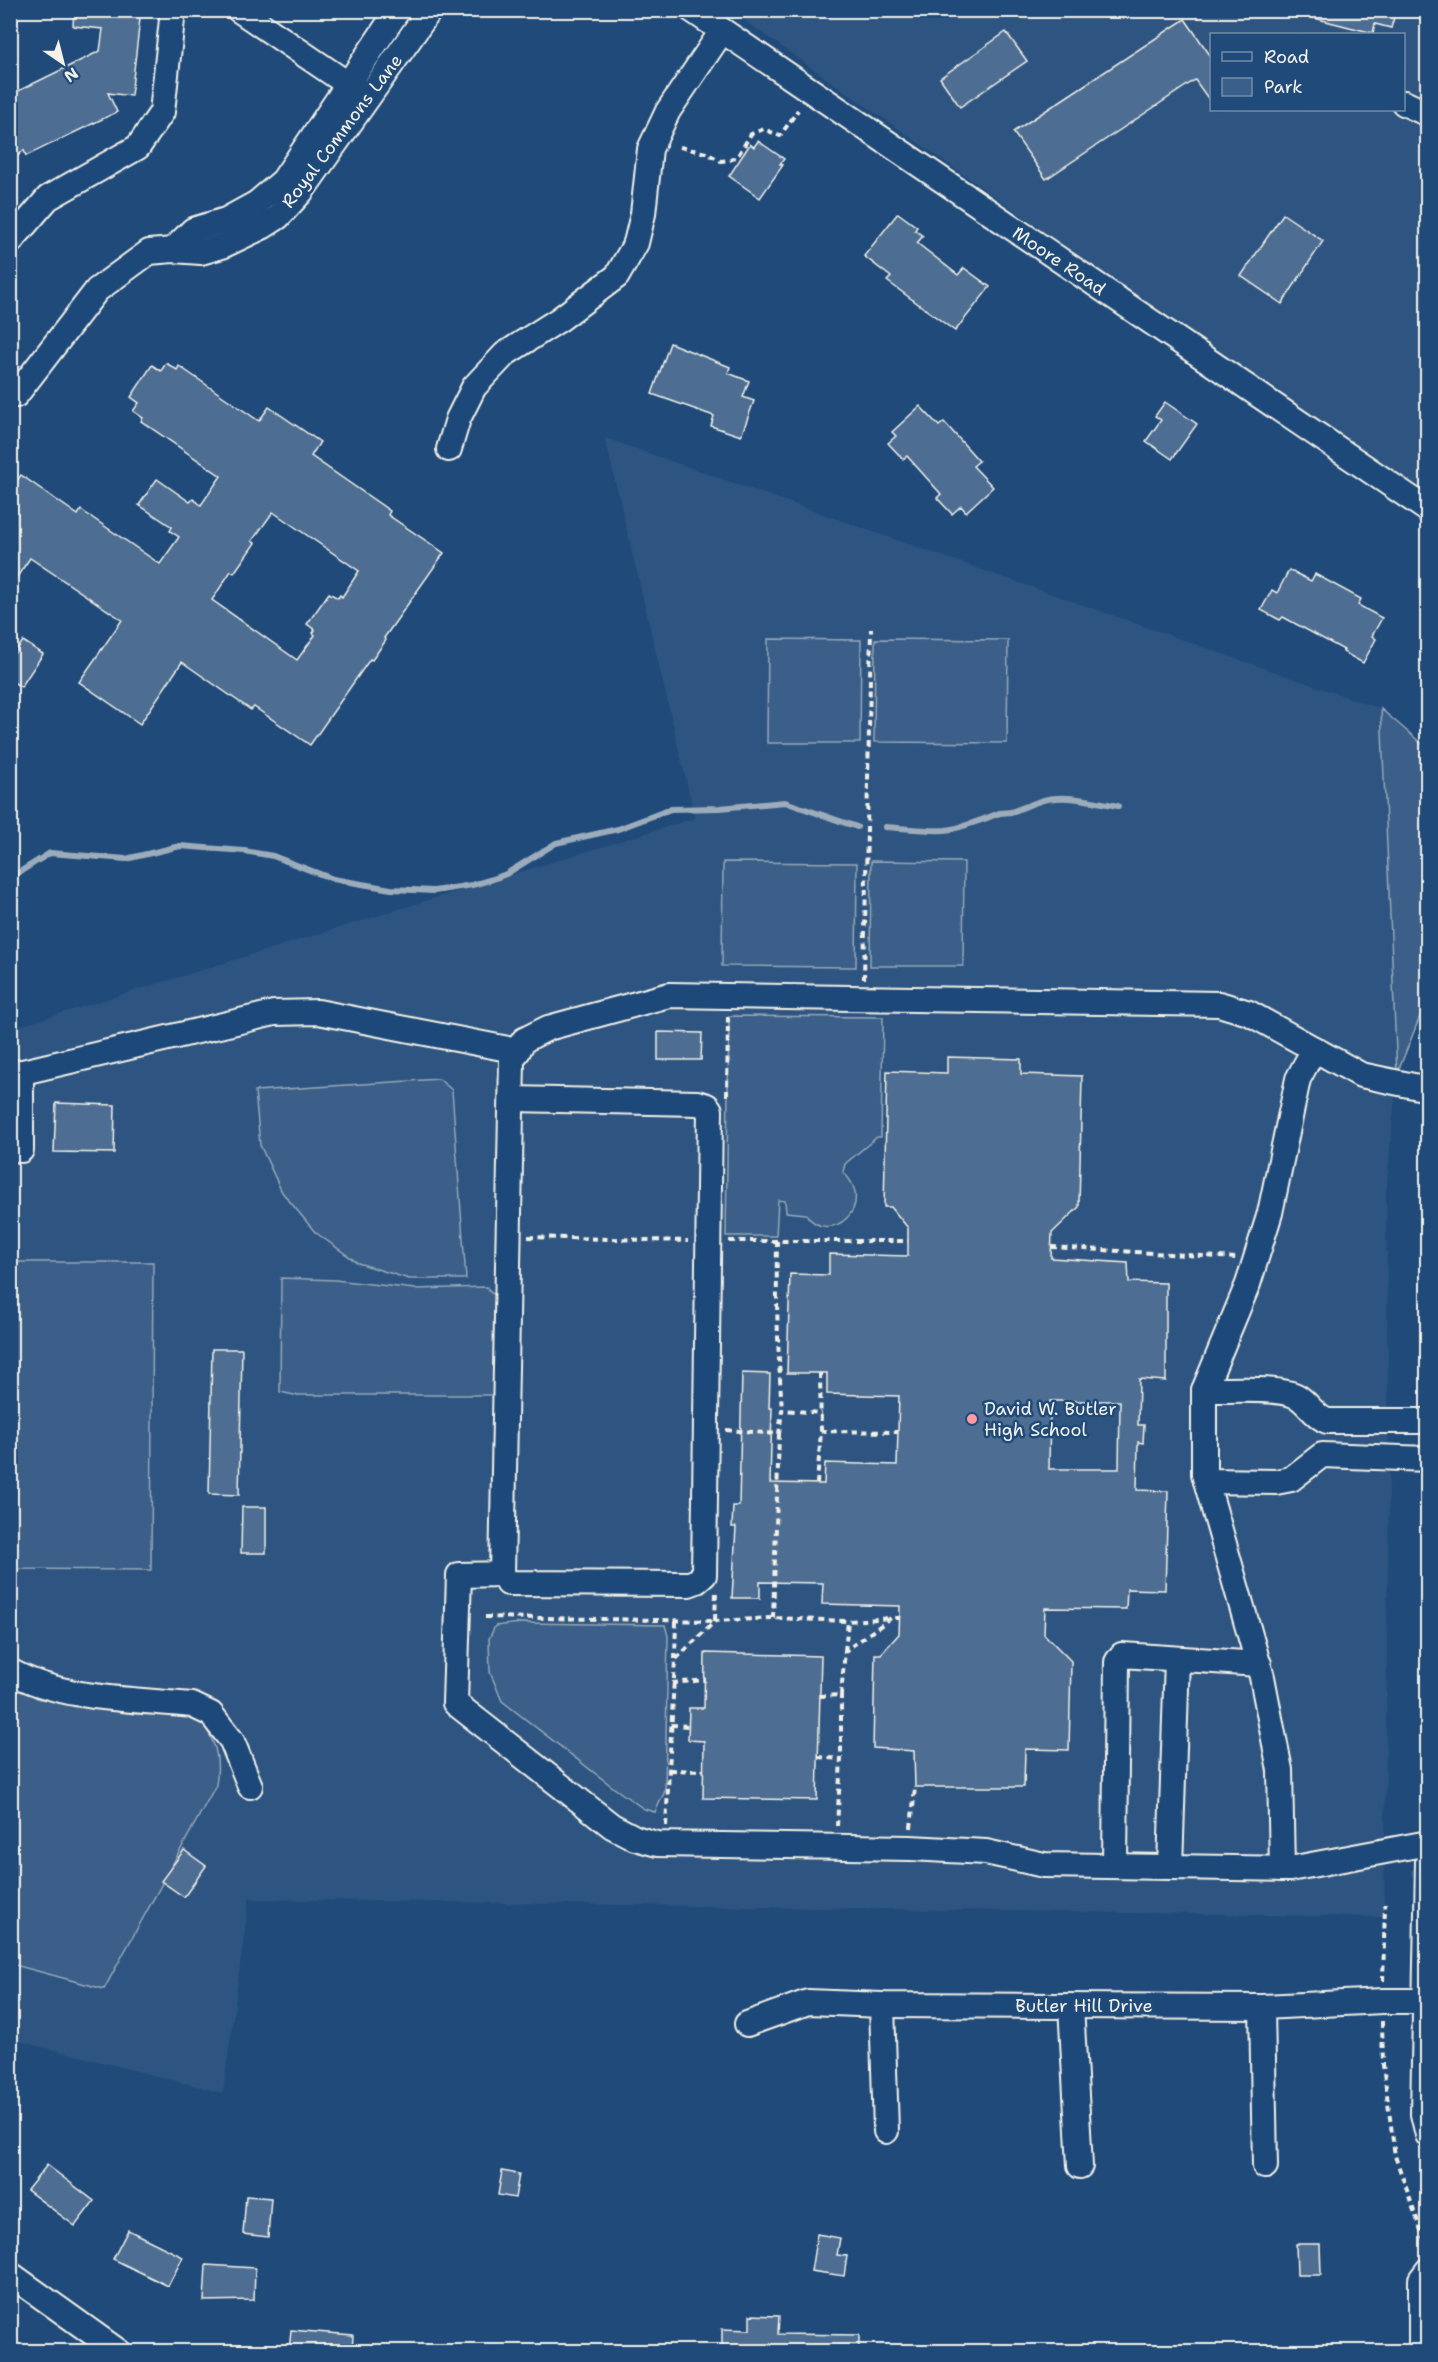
<svg xmlns="http://www.w3.org/2000/svg" width="1438" height="2362" font-family="'Shantell Sans',sans-serif">
<style>
.built{fill:#2d5581;fill-rule:evenodd}
.green{fill:#3a5f88;stroke:#97a8b8;stroke-width:1.5}
.lines{fill:none;stroke-linecap:round;stroke-linejoin:round}
.stream{stroke:#9cacbb;stroke-width:6}
.building{fill:#4d6e92;stroke:#f4f1e8;stroke-width:1.5;fill-rule:evenodd}
.minor-casing{stroke:#f4f1e8;stroke-width:28}
.path{stroke:#f4f1e8;stroke-width:4;stroke-dasharray:6 4.5;stroke-linecap:butt}
.minor{stroke:#1f4a7a;stroke-width:24}
.poi-dot{fill:#ff9aa2;stroke:#1f4a7a;stroke-width:2}
.labels{text-anchor:middle;stroke-width:5;stroke-linejoin:round;paint-order:stroke}
.street-label{font-size:18px;fill:#f4f1e8;stroke:#1f4a7a}
.poi-label{font-size:18px;fill:#f4f1e8;stroke:#1f4a7a;text-anchor:start}
</style>
<rect width="100%" height="100%" fill="#1f4a7a"/>
<filter id="ink" filterUnits="userSpaceOnUse"><feTurbulence type="fractalNoise" baseFrequency=".0167" numOctaves="2"/><feDisplacementMap in="SourceGraphic" scale="12" xChannelSelector="R" yChannelSelector="G"/><feConvolveMatrix kernelMatrix="1 2 1 2 8 2 1 2 1" color-interpolation-filters="sRGB"/></filter>
<g filter="url(#ink)">
<g class="built">
<path d="M731,11H1427V494L1170,320ZM1212,34H1404V110H1212Z"/>
<polygon points="605,438 1381,709 1397,1074 1386,1194 1389,1475 1384,1917 249,1899 223,2093 11,2039 10,1029 695,818"/>
</g>
<g class="green">
<polygon points="768,639 861,640 860,743 767,743"/>
<polygon points="875,639 1008,640 1007,743 874,742"/>
<polygon points="1381,709 1428,749 1427,999 1397,1074"/>
<polygon points="871,861 964,862 963,966 870,966"/>
<polygon points="723,862 857,863 856,967 722,966"/>
<path d="M729,1016L883,1017L881,1137H877L845,1164L843,1172C879,1206 828,1248 806,1214L786,1212L785,1201L778,1200L776,1236H726Z"/>
<polygon points="439,1079 452,1090 466,1279 409,1279 358,1263 315,1232 282,1192 260,1145 255,1091"/>
<polygon points="11,1262 153,1262 151,1570 11,1569"/>
<polygon points="281,1278 335,1280 415,1289 487,1287 491,1293 495,1294 495,1395 294,1395 280,1392"/>
<polygon points="521,1623 665,1625 668,1636 665,1791 655,1812 644,1809 614,1788 502,1701 490,1672 489,1639 495,1626"/>
<path d="M10,1682L39,1699L199,1715C214,1742 221,1753 216,1785L104,1989L11,1964Z"/>
</g>
<g class="lines">
<g class="stream">
<path d="M885,827C904,828 925,831 945,830C958,829 985,819 997,814C1001,812 1006,813 1011,812C1020,809 1031,804 1040,801C1064,793 1095,802 1118,806"/>
<polyline points="10,878 50,853 126,859 180,846 244,851 273,856 333,879 391,889 434,891 472,885 493,879 506,874 556,843 618,829 671,809 720,808 785,802 857,827"/>
</g>
</g>
<g class="building">
<polygon points="74,10 141,10 131,96 108,93 117,112 26,156 24,150 10,163 10,95 100,51 103,29 73,26"/>
<polygon points="1307,10 1396,10 1391,28 1375,24 1373,33 1306,16"/>
<polygon points="1185,19 1212,58 1212,104 1195,80 1046,179 1013,132"/>
<polygon points="1006,32 1027,61 960,107 940,78"/>
<polygon points="758,141 784,159 780,164 783,165 760,198 729,176 750,144 754,147"/>
<polygon points="898,213 917,227 915,230 923,236 917,243 958,275 964,268 990,287 955,331 887,281 891,277 864,256"/>
<polygon points="1283,214 1323,241 1282,304 1241,276"/>
<polygon points="670,343 730,367 728,373 749,381 743,397 754,401 741,436 711,426 714,416 652,394"/>
<path d="M166,363L177,370L179,366L259,421L269,407L320,442L311,456L390,511L388,515L444,553L384,638L386,640L372,660L370,659L310,745L254,707L251,710L182,662L140,724L79,682L122,620L30,558L10,587V490L21,475L78,515L81,510L160,564L179,537L170,531L172,527L139,505L157,479L190,502L193,499L201,505L221,476L141,421L143,418L133,411L139,403L131,397L152,365L161,371ZM273,512L359,571L342,597L340,595L338,598L329,593L307,624L315,630L313,633L315,635L297,660L212,600L231,571L234,573L255,543L252,541Z"/>
<polygon points="1165,402 1197,424 1172,459 1146,441 1161,420 1155,416"/>
<polygon points="920,406 939,426 944,422 979,461 973,466 993,487 966,512 961,506 952,514 937,498 941,494 907,456 903,459 888,443 896,436 892,432"/>
<polygon points="1289,570 1311,581 1315,574 1361,599 1358,605 1382,618 1372,636 1376,639 1363,663 1343,652 1344,650 1283,617 1280,620 1261,610 1272,590 1277,593"/>
<polygon points="23,641 43,654 21,687 10,680 10,659"/>
<polygon points="658,1032 702,1033 701,1060 658,1060"/>
<path d="M947,1057L1021,1059V1074L1082,1076L1079,1207L1052,1233L1051,1258L1128,1263L1129,1282L1166,1283V1381L1139,1379L1138,1425H1144L1143,1443L1138,1442L1137,1490L1168,1491L1165,1590L1127,1589L1126,1609L1045,1608L1044,1634L1071,1661L1069,1750L1025,1749L1024,1787H915L914,1751L873,1748L875,1654H881L899,1634L900,1606L822,1604L823,1583L760,1582V1598H732L736,1527H732L733,1506H739L742,1373L770,1374L769,1408H772L770,1483L824,1484L825,1463L897,1465L899,1396L827,1394V1373H787L790,1274L829,1275V1254L908,1256V1228L891,1207H884L887,1071L947,1073ZM1050,1401H1120L1119,1469H1049Z"/>
<polygon points="56,1103 115,1105 114,1153 54,1152"/>
<polygon points="212,1349 242,1349 239,1495 209,1494"/>
<polygon points="242,1507 266,1507 266,1553 241,1553"/>
<polygon points="705,1653 821,1656 817,1800 703,1798 704,1741 688,1740 689,1708 704,1708"/>
<polygon points="184,1850 206,1866 184,1897 161,1881"/>
<polygon points="47,2165 94,2201 75,2226 27,2190"/>
<polygon points="502,2171 519,2174 515,2198 498,2195"/>
<polygon points="246,2196 271,2198 268,2237 243,2234"/>
<polygon points="128,2230 183,2257 168,2286 113,2259"/>
<polygon points="817,2234 840,2238 837,2255 847,2256 844,2276 811,2271"/>
<polygon points="1296,2244 1320,2244 1321,2275 1297,2275"/>
<polygon points="206,2265 255,2268 254,2300 204,2301"/>
<polygon points="750,2315 779,2316 778,2334 859,2335 859,2352 722,2352 722,2329 750,2330"/>
<polygon points="291,2330 353,2335 352,2352 289,2352"/>
</g>
<g class="lines">
<defs>
<g id="minor">
<polyline points="239,10 361,93"/>
<polyline points="692,10 1428,510"/>
<polyline points="1404,103 1428,114"/>
<polyline points="10,242 48,198 138,147 162,112 173,10"/>
<polyline points="173,250 193,230 226,220 257,203 283,181 398,10"/>
<polyline points="10,392 16,395 97,290 149,252 173,250 201,252 222,246 264,226 278,217 301,192 430,10"/>
<polyline points="449,449 458,419 474,387 505,354 560,319 617,276 636,243 643,214 650,149 668,111 722,31"/>
<polyline points="10,1075 274,1013 318,1012 518,1051"/>
<polyline points="1428,1089 1361,1075 1249,1013 1219,1004 669,995 548,1028 524,1040 512,1060 502,1574 459,1575 455,1703 612,1826 635,1838 657,1844 910,1848 986,1852 1044,1865 1290,1869 1428,1843"/>
<polyline points="21,1150 21,1072"/>
<path d="M1204,1390C1226,1391 1280,1386 1298,1397C1309,1404 1314,1416 1327,1421H1428"/>
<polyline points="1206,1481 1276,1482 1291,1479 1322,1455 1428,1459"/>
<polyline points="502,1574 508,1583 689,1584 697,1581 704,1575 710,1110 707,1106 697,1103 512,1099"/>
<path d="M10,1671C61,1700 134,1699 192,1705L211,1714L232,1741L250,1786"/>
<polyline points="1428,1862 1423,2114 1428,2135"/>
<polyline points="1115,1866 1117,1662 1122,1655 1259,1664"/>
<polyline points="1170,1867 1177,1659"/>
<polyline points="1282,1869 1280,1770 1262,1677 1204,1474 1204,1390 1248,1284 1270,1213 1298,1079 1314,1049"/>
<polyline points="882,2005 886,2131"/>
<polyline points="1071,2006 1080,2166"/>
<polyline points="1262,2007 1265,2166"/>
<polyline points="747,2024 808,2002 882,2005 1262,2007 1383,2001 1425,2001"/>
<polyline points="10,2274 119,2352"/>
<polyline points="1421,2352 1421,2279 1428,2270"/>
</g>
</defs>
<use href="#minor" class="minor-casing"/>
<g class="path">
<polyline points="680,147 706,153 721,161 730,160 737,157 751,134 764,129 780,136 798,110"/>
<polyline points="864,979 871,629"/>
<polyline points="727,1096 728,1017"/>
<polyline points="528,1237 688,1241"/>
<polyline points="729,1241 908,1241"/>
<path d="M777,1241C776,1298 778,1353 782,1410"/>
<polyline points="1051,1247 1236,1258"/>
<polyline points="820,1373 821,1431"/>
<polyline points="726,1430 779,1434 782,1410 821,1413"/>
<polyline points="817,1484 821,1431 898,1432"/>
<polyline points="485,1617 715,1621 716,1592"/>
<polyline points="773,1618 779,1434"/>
<polyline points="845,1651 848,1621"/>
<polyline points="675,1659 676,1619"/>
<polyline points="672,1683 706,1680"/>
<polyline points="820,1696 841,1695 845,1651 891,1618 900,1618"/>
<polyline points="671,1725 689,1726"/>
<polyline points="818,1757 841,1759"/>
<polyline points="670,1770 703,1771"/>
<polyline points="666,1826 675,1660 715,1621 773,1618 848,1621 891,1618"/>
<polyline points="837,1826 841,1759 841,1695"/>
<polyline points="911,1828 915,1787"/>
<polyline points="1383,1981 1385,1904"/>
<polyline points="1382,2021 1383,2065 1395,2156 1424,2239"/>
</g>
<use href="#minor" class="minor"/>
</g>
</g>
<circle class="poi-dot" cx="972" cy="1419" r="6"/>
<g class="labels">
<g class="street-label">
<text transform="translate(342 131) rotate(-53)" y="6">Royal Commons Lane</text>
<text transform="translate(1059 261) rotate(34)" y="6">Moore Road</text>
<text x="1084" y="2012">Butler Hill Drive</text>
</g>
<g class="poi-label">
<text x="984" y="1415">David W. Butler<tspan x="984" dy="21">High School</tspan></text>
</g>
</g>
<rect width="1438" height="2362" fill="none" stroke="#1f4a7a" stroke-width="36"/>
<rect x="18" y="18" width="1402" height="2326" fill="none" stroke="#f4f1e8" stroke-width="2" filter="url(#ink)"/>
<rect x="1210" y="33" width="195" height="78" fill="#1f4a7a" stroke="#748da6" stroke-width="1.5"/>
<rect x="1222" y="52" width="30" height="9" fill="#1f4a7a" stroke="#748da6" stroke-width="1.5"/>
<text x="1264" y="63" font-size="18" fill="#f4f1e8">Road</text>
<rect x="1222" y="78" width="30" height="18" fill="#3a5f88" stroke="#748da6" stroke-width="1.5"/>
<text x="1264" y="93" font-size="18" fill="#f4f1e8">Park</text>
<g transform="translate(63 63) rotate(145)" stroke="#1f4a7a" stroke-width="4.5" paint-order="stroke">
<path d="M0-4.5L10 22L0 15L-10 22Z" fill="#f4f1e8"/>
<text y="-9" font-size="16" font-weight="bold" text-anchor="middle" fill="#f4f1e8">N</text>
</g>
</svg>
